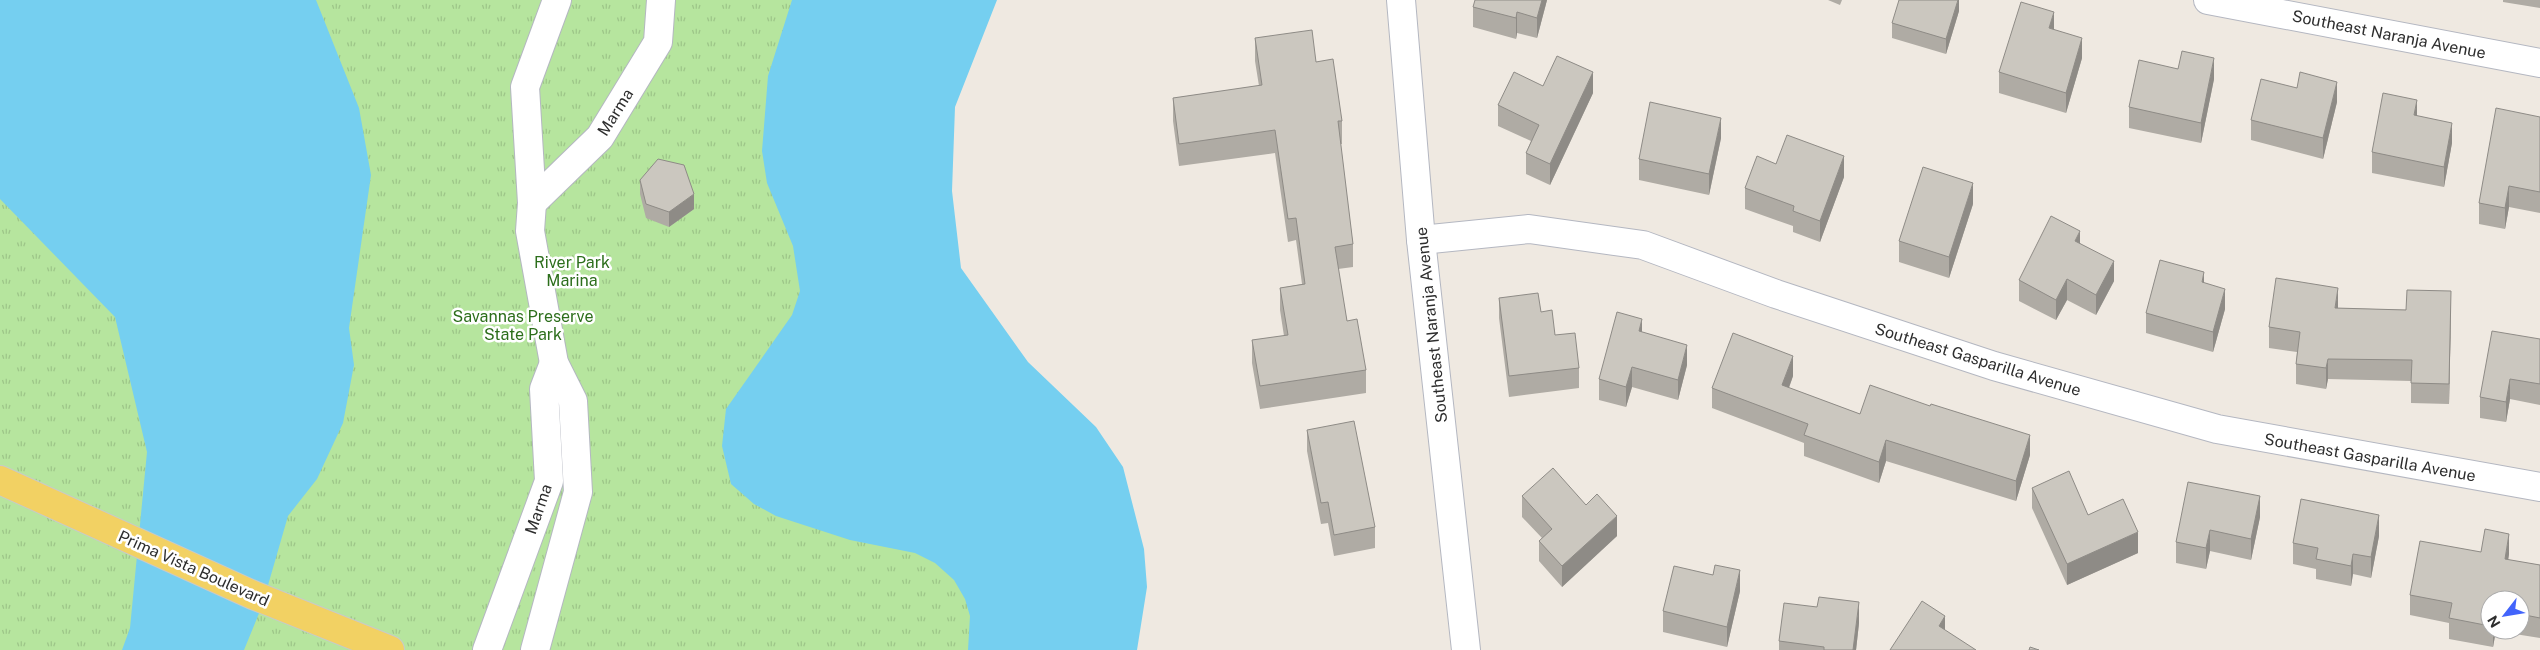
<svg xmlns="http://www.w3.org/2000/svg" width="2540" height="650" font-family="'Public Sans',sans-serif">
<style>
.park{fill:url(#park-tufts)}
.water{fill:#75cff0}
.lines{fill:none;stroke-linecap:round;stroke-linejoin:round}
.minor-casing{stroke:#b4b7c1;stroke-width:30}
.major-casing{stroke:#c9c9c9;stroke-width:30}
.minor{stroke:#fff;stroke-width:28}
.major{stroke:#f2d163;stroke-width:28}
.wall{fill:#afaba4;fill-rule:evenodd}
.shaded-wall{fill:#8e8b86}
.building{fill:#cbc7bf;stroke:#8e8b86}
.labels{text-anchor:middle;stroke-width:5;stroke-linejoin:round;paint-order:stroke}
.street-label{font-size:16px;fill:#2e2e2e;stroke:#fff}
.park-label{font-size:16px;fill:#2c6e1b;stroke:#fff}
</style>
<defs>
<pattern id="park-tufts" width="24" height="20" patternUnits="userSpaceOnUse" patternTransform="scale(1.25)"><rect width="24" height="20" fill="#b6e59e"/><path d="M3 7l-1-3M5 7V3M7 7l1-3M15 17l-1-3M17 17v-4M19 17l1-3" fill="none" stroke="#9dc588"/></pattern>
</defs>
<rect width="100%" height="100%" fill="#efe9e1"/>
<polygon class="park" points="0,0 887,0 1047,650 0,650"/>
<g class="water">
<polygon points="0,0 316,0 359,108 371,175 349,328 354,365 343,423 317,479 288,516 262,606 244,650 122,650 130,628 147,452 115,317 0,199"/>
<polygon points="792,0 997,0 955,107 952,191 961,268 1028,362 1096,427 1123,467 1144,549 1147,587 1137,650 968,650 970,616 965,599 954,580 935,563 915,553 850,540 776,516 754,504 731,484 722,446 726,409 792,315 800,291 793,246 767,183 762,151 768,76"/>
</g>
<g class="lines">
<defs>
<g id="minor">
<polyline points="1401,0 1421,240 1466,650"/>
<polyline points="2208,0 2540,63"/>
<polyline points="532,203 600,137 658,42 661,0"/>
<polyline points="1421,240 1529,229 1643,245 1776,294 1994,366 2217,429 2540,487"/>
<polyline points="487,650 549,481 544,389 554,363"/>
<polyline points="535,650 578,492 573,401 554,363 530,231 532,203 525,87 557,0"/>
</g>
<polyline id="major" points="0,480 253,595 390,650"/>
</defs>
<use href="#minor" class="minor-casing"/>
<use href="#major" class="major-casing"/>
<use href="#minor" class="minor"/>
<use href="#major" class="major"/>
</g>
<g class="wall">
<polygon points="1547,0 1537,38 1517,33 1516,39 1473,27 1473,7"/>
<polygon points="1828,0 1842,0 1840,5"/>
<polygon points="1959,0 1959,11 1946,54 1892,38 1892,23"/>
<polygon points="2503,0 2540,0 2540,8 2503,2"/>
<polygon points="2054,29 2082,58 2066,113 1999,93 1999,72"/>
<polygon points="1255,38 1316,62 1342,121 1342,144 1340,144 1353,244 1353,267 1338,269 1347,321 1366,370 1366,393 1260,409 1252,363 1252,340 1284,336 1280,310 1280,288 1302,284 1296,240 1288,242 1275,153 1179,166 1173,121 1173,98 1259,86 1255,61"/>
<polygon points="2214,79 2201,143 2129,128 2129,107"/>
<polygon points="1543,86 1593,93 1550,185 1526,174 1526,153 1531,141 1498,126 1498,105"/>
<polygon points="2337,102 2323,159 2251,140 2251,120"/>
<polygon points="2417,116 2452,143 2444,187 2372,173 2372,152"/>
<polygon points="2540,117 2540,213 2509,207 2505,229 2479,224 2479,203"/>
<polygon points="1721,138 1709,195 1639,180 1639,159"/>
<polygon points="1776,164 1844,177 1820,242 1793,232 1793,226 1745,209 1745,188"/>
<polygon points="640,180 694,209 669,227 646,218 640,194"/>
<polygon points="1973,204 1949,278 1899,262 1899,241"/>
<polygon points="2080,243 2114,281 2096,315 2067,300 2056,320 2019,301 2019,280"/>
<polygon points="2204,283 2225,309 2213,352 2146,333 2146,313"/>
<polygon points="1499,298 1541,312 1555,335 1579,368 1579,388 1509,397 1499,318"/>
<polygon points="2338,308 2451,311 2449,404 2411,403 2411,381 2328,379 2326,389 2296,384 2296,364 2297,352 2269,348 2269,327"/>
<polygon points="1642,332 1687,365 1678,400 1632,387 1626,407 1599,400 1599,379"/>
<polygon points="2540,339 2540,405 2510,399 2506,422 2480,418 2480,397"/>
<polygon points="1793,376 1789,388 1860,414 2030,455 2016,501 1886,461 1879,483 1804,456 1804,443 1712,408 1712,388"/>
<polygon points="1307,430 1375,527 1375,548 1334,556 1328,523 1321,524 1307,451"/>
<polygon points="2032,488 2088,515 2138,553 2067,585 2032,508"/>
<polygon points="1522,496 1586,505 1617,536 1562,587 1539,561 1539,541 1542,538 1522,517"/>
<polygon points="2260,496 2260,517 2251,560 2210,551 2206,569 2176,563 2176,542"/>
<polygon points="2379,536 2371,578 2353,574 2351,586 2316,579 2316,569 2293,564 2293,543"/>
<path d="M2481,552L2509,554L2508,560L2540,565V638L2496,631L2493,647L2449,639V623L2410,615V595ZM2490,600H2520V630H2490Z"/>
<polygon points="1713,575 1740,591 1727,647 1663,632 1663,611"/>
<polygon points="1859,623 1856,650 1779,650 1779,641"/>
</g>
<g class="shaded-wall">
<polygon points="1542,0 1547,0 1537,38 1537,18"/>
<polygon points="1958,0 1959,0 1959,11 1946,54 1946,39"/>
<polygon points="1517,12 1517,33 1516,39 1516,18"/>
<polygon points="2054,12 2054,32 2049,28"/>
<polygon points="2082,38 2082,58 2066,113 2066,93"/>
<polygon points="2214,58 2214,79 2201,143 2201,123"/>
<polygon points="1593,72 1593,93 1550,185 1550,164"/>
<polygon points="2337,82 2337,102 2323,159 2323,138"/>
<polygon points="2417,100 2417,121 2414,115"/>
<polygon points="1721,118 1721,138 1709,195 1709,174"/>
<polygon points="2452,123 2452,143 2444,187 2444,167"/>
<polygon points="1844,156 1844,177 1820,242 1820,221"/>
<polygon points="1973,183 1973,204 1949,278 1949,257"/>
<polygon points="2509,186 2509,207 2505,229 2505,208"/>
<polygon points="694,194 694,209 669,227 669,212"/>
<polygon points="2080,231 2080,251 2075,241"/>
<polygon points="2114,261 2114,281 2096,315 2096,295"/>
<polygon points="2204,272 2204,293 2202,282"/>
<polygon points="2067,279 2067,300 2056,320 2056,300"/>
<polygon points="2338,288 2338,309 2335,308"/>
<polygon points="2225,289 2225,309 2213,352 2213,332"/>
<polygon points="2451,291 2451,311 2449,404 2449,384"/>
<polygon points="1642,319 1642,340 1639,331"/>
<polygon points="1687,345 1687,365 1678,400 1678,380"/>
<polygon points="1793,356 1793,376 1782,406 1782,385"/>
<polygon points="2328,359 2328,379 2326,389 2326,368"/>
<polygon points="1632,367 1632,387 1626,407 1626,387"/>
<polygon points="2510,379 2510,399 2506,422 2506,402"/>
<polygon points="2030,435 2030,455 2016,501 2016,481"/>
<polygon points="1886,440 1886,461 1879,483 1879,462"/>
<polygon points="2260,496 2260,517 2251,560 2251,539"/>
<polygon points="2379,515 2379,536 2371,578 2371,557"/>
<polygon points="1617,516 1617,536 1562,587 1562,566"/>
<polygon points="2210,530 2210,551 2206,569 2206,548"/>
<polygon points="2138,532 2138,553 2067,585 2067,564"/>
<polygon points="2509,534 2509,554 2505,580 2505,559"/>
<polygon points="2353,554 2353,574 2351,586 2351,566"/>
<polygon points="1740,570 1740,591 1727,647 1727,627"/>
<polygon points="1859,602 1859,623 1856,650 1853,650"/>
<polygon points="1945,616 1945,637 1939,626"/>
<polygon points="2493,630 2496,630 2493,647"/>
</g>
<g class="building">
<polygon points="1475,0 1542,0 1537,18 1517,12 1516,18 1473,7"/>
<polygon points="1899,0 1958,0 1946,39 1892,23"/>
<polygon points="2021,2 2054,12 2049,28 2082,38 2066,93 1999,72"/>
<polygon points="1312,30 1316,62 1333,59 1342,121 1338,121 1353,244 1335,247 1347,321 1357,319 1366,370 1260,386 1252,340 1288,335 1280,288 1305,284 1296,218 1288,219 1275,130 1179,144 1173,98 1262,85 1255,38"/>
<polygon points="2182,51 2214,58 2201,123 2129,107 2139,60 2178,69"/>
<polygon points="1557,56 1593,72 1550,164 1526,153 1539,125 1498,105 1514,72 1543,86"/>
<polygon points="2300,72 2337,82 2323,138 2251,120 2261,79 2297,88"/>
<polygon points="2383,93 2417,100 2414,115 2452,123 2444,167 2372,152"/>
<polygon points="1650,102 1721,118 1709,174 1639,159"/>
<polygon points="2496,108 2540,117 2540,192 2509,186 2505,208 2479,203"/>
<polygon points="1787,135 1844,156 1820,221 1793,211 1794,206 1745,188 1757,156 1776,164"/>
<polygon points="658,159 684,165 694,194 669,212 646,204 640,180"/>
<polygon points="1923,167 1973,183 1949,257 1899,241"/>
<polygon points="2051,216 2080,231 2075,241 2114,261 2096,295 2067,279 2056,300 2019,280"/>
<polygon points="2160,260 2204,272 2202,282 2225,289 2213,332 2146,313"/>
<polygon points="2276,278 2338,288 2335,308 2406,310 2407,290 2451,291 2449,384 2411,383 2412,360 2328,359 2326,368 2296,364 2300,332 2269,327"/>
<polygon points="1538,293 1541,312 1552,310 1555,335 1575,333 1579,368 1509,376 1499,298"/>
<polygon points="1617,312 1642,319 1639,331 1687,345 1678,380 1632,367 1626,387 1599,379"/>
<polygon points="2492,331 2540,339 2540,384 2510,379 2506,402 2480,397"/>
<polygon points="1733,333 1793,356 1782,385 1860,414 1870,385 1930,406 1931,404 2030,435 2016,481 1886,440 1879,462 1804,435 1808,424 1712,388"/>
<polygon points="1354,421 1375,527 1334,535 1328,502 1321,503 1307,430"/>
<polygon points="1553,468 1586,505 1597,494 1617,516 1562,566 1539,541 1552,529 1522,496"/>
<polygon points="2069,471 2088,515 2123,499 2138,532 2067,564 2032,488"/>
<polygon points="2188,482 2260,496 2251,539 2210,530 2206,548 2176,542"/>
<polygon points="2301,499 2379,515 2371,557 2353,554 2351,566 2316,559 2318,548 2293,543"/>
<polygon points="2485,529 2509,534 2505,559 2540,565 2540,618 2520,614 2520,600 2490,600 2490,626 2449,618 2452,603 2410,595 2420,541 2481,552"/>
<polygon points="1715,565 1740,570 1727,627 1663,611 1674,566 1713,575"/>
<polygon points="1819,597 1859,602 1853,650 1824,650 1824,647 1779,641 1784,603 1817,607"/>
<polygon points="1922,601 1945,616 1939,626 1976,650 1890,650"/>
<polygon points="2030,647 2039,650 2029,650"/>
</g>
<g class="labels">
<g class="street-label">
<text transform="translate(2389 34) rotate(11)" y="6">Southeast Naranja Avenue</text>
<text transform="translate(615 112) rotate(-58)" y="6">Marma</text>
<text transform="translate(1431 325) rotate(-96)" y="6">Southeast Naranja Avenue</text>
<text transform="translate(1978 359) rotate(17)" y="6">Southeast Gasparilla Avenue</text>
<text transform="translate(2370 457) rotate(10)" y="6">Southeast Gasparilla Avenue</text>
<text transform="translate(538 509) rotate(-71)" y="6">Marma</text>
<text transform="translate(194 568) rotate(24)" y="6">Prima Vista Boulevard</text>
</g>
<g class="park-label">
<text x="572" y="268">River Park<tspan x="572" dy="18">Marina</tspan></text>
<text x="523" y="322">Savannas Preserve<tspan x="523" dy="18">State Park</tspan></text>
</g>
</g>
<g transform="translate(2505 615) rotate(239)"><circle r="24" fill="#ffffff" stroke="#ababab"/>
<path d="M0-4L9 19L0 12L-9 19Z" fill="#4264fb"/>
<text y="-8" font-size="14" font-weight="bold" text-anchor="middle" fill="#2e2e2e">N</text>
</g>
</svg>
